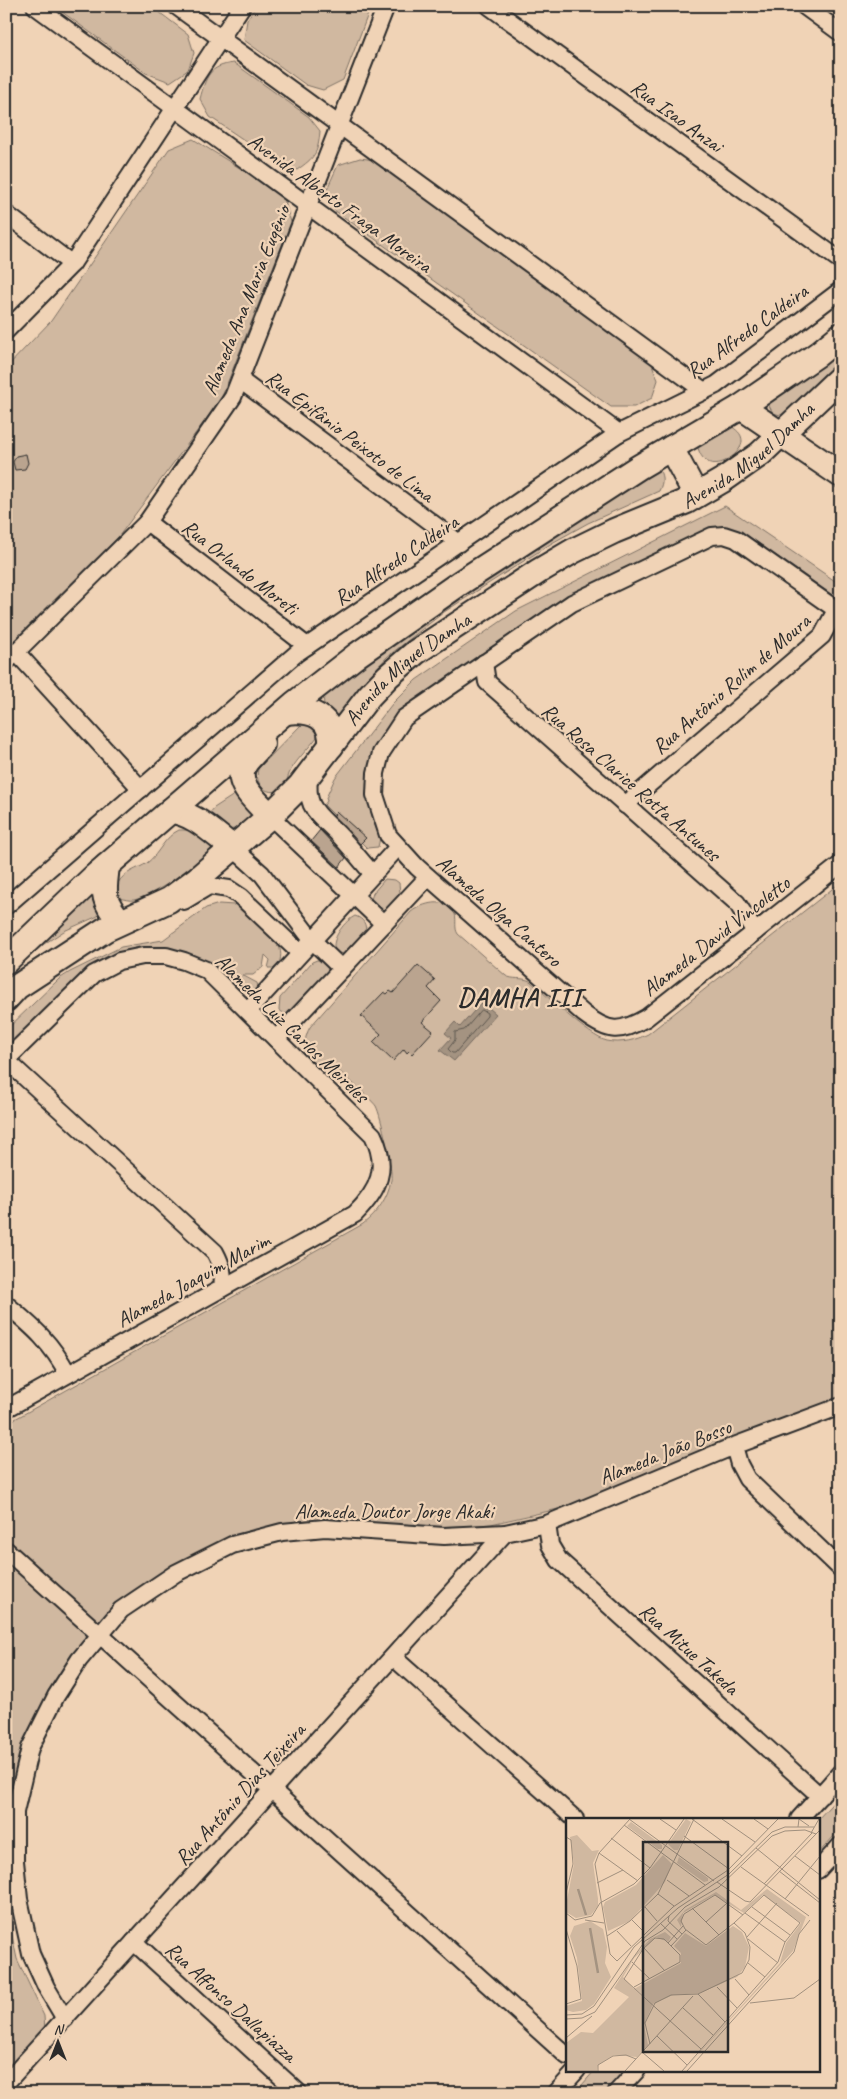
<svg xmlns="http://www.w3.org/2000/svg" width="847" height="2099" font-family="Caveat,sans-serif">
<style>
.green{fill:#d0b8a0;stroke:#7e7266}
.water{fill:#a49381;stroke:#74695f}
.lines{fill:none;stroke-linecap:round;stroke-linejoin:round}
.shore{stroke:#5b554d;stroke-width:1}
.building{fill:#baa48f;stroke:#2b2b2b}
.street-casing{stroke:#2b2b2b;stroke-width:20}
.secondary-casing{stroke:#2b2b2b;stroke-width:28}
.street{stroke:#f0d3b6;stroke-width:16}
.secondary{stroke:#f0d3b6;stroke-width:24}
.labels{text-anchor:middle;stroke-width:4.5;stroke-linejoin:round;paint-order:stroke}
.street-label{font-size:21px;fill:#2b2b2b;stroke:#f0d3b6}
.district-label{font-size:26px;font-weight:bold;letter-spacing:1px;fill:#2b2b2b;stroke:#f0d3b6}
.inset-river{fill:none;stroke:#a49381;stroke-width:2.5}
.inset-road{fill:none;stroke:#a1907e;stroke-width:1}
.view{fill:#2b2b2b;fill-opacity:0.15;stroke:#2b2b2b;stroke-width:2.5}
.inset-edge{fill:none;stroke:#2b2b2b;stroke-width:2.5}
</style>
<rect width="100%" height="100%" fill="#f0d3b6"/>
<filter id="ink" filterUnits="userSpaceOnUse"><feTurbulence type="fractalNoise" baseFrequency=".02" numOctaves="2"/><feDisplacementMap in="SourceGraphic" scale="10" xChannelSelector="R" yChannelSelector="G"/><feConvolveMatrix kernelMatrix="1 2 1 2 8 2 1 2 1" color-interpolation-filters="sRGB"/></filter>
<g filter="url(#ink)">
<g class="green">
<polygon points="54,6 151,6 188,34 194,53 188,70 170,82 146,73"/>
<polygon points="256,6 371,6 343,80 323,90 306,85 244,40 247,20"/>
<path d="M234,63L309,117L320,131C318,154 315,157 297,170L284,167L210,117L200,99C206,76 209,66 234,63Z"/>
<polygon points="193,139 283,195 291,222 221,399 119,536 6,648 6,368 51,321 169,149"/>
<polygon points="360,158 375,160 651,362 658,380 652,398 634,407 611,407 334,210 327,189 338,165"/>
<polygon points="841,340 841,367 784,416 773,413 768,404 769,396"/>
<path d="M730,425C736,430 742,433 742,441C743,454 705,483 697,444Z"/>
<path d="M657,466C663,475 664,481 659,491L588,523L552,543L444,612L387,657L371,675L342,713L337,716C332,715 331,713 327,709C313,693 345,673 356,663Z"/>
<polygon points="725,506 841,585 841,601 747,535 734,530 725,529 554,609 391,724 378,746 370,805 374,823 380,838 378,847 367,848 324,805 327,801 326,798 335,778 392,704 416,680 516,611"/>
<path d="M307,724C315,726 317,729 317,737C310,747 293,763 289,774C287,779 287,785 283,788C269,798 254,786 258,769L301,725Z"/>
<path d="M237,793L254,811C250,822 236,831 225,830L209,814L214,808Z"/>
<path d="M179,830H193L213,846C204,862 153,896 134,900C129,901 124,899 119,898C117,893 115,888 118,883C124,872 138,869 147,863C160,853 164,837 179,830Z"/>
<polygon points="385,879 395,880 399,883 400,893 389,909 378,911 370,903 373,893"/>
<path d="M841,882V1399L567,1507L491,1524L468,1526L418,1527L351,1523L178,1565C101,1605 41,1686 16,1768C11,1785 9,1803 6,1821V1424L363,1224C377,1213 388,1198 391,1180C393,1170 381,1115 376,1106C373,1101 341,1072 336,1069C327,1064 317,1070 309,1059C302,1049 305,1036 310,1027L411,912C422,903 447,896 455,914C457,921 454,928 458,934L506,976C513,980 522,977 530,981C546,995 589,1037 607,1041C621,1044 636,1040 648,1034Z"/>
<polygon points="95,886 100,912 98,916 64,931 44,944 6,977 6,964"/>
<path d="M236,903L277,942C282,951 282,958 277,968H268L270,960L265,955L263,967L253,975H242L257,983C260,991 254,994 248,998L244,997L220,973L133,951L6,1051V1030L59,979L70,972L121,947L163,940L206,908L219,904L234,905Z"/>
<path d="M355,916C364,919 366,924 366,933L344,954L338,953L334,948C333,936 345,921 355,916Z"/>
<polygon points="317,960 322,960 328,965 329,975 290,1015 285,1014 279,1010 280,998 312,962"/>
<polygon points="841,1794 841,1828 818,1854 818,1819"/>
<polygon points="6,1907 17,1959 44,2016 45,2031 6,2077"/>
<polygon points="595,2070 626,2070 606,2093 575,2093"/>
</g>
<polygon class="water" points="482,1002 496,1014 454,1061 440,1050 451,1038 445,1033 455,1022 460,1027"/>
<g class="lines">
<polygon class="shore" points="482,1010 487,1013 487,1016 455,1053 452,1053 448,1049 455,1040 455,1032 464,1030"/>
</g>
<g class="building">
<polygon points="26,454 28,463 25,469 15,470 13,462 16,456"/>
<polygon points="337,812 366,838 360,844 333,816"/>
<polygon points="320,830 346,858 339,867 311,841"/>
<polygon points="418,965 435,980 428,988 441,1001 422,1022 433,1031 412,1054 409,1051 407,1053 404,1049 393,1061 373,1042 381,1034 361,1016 384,992 387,994 390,991 393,993"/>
</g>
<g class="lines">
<defs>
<g id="street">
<polyline points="35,6 619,433"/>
<polyline points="176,6 704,391"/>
<polyline points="489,6 841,261"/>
<polyline points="804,6 841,33"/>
<polyline points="6,214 72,264"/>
<polyline points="6,331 72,264 242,6"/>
<polyline points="240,380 459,543"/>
<polyline points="147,522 307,646"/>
<path d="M841,613L736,539L724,535L712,536L572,603L404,718L381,753L376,773L375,795L388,835L417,867L584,1014C609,1033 620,1033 646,1018L841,864"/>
<polyline points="16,652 141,789"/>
<polyline points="6,662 147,522 233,397 386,6"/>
<polyline points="484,663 487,682 737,903 755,932"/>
<path d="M309,774C306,808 314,810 337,833C350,846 361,861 373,874"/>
<polyline points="625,805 822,636 836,610"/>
<polyline points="270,816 384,924"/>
<polyline points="232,847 262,874 312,940 342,969"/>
<polyline points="184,901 209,886 229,889 241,897 300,953"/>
<polyline points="6,906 297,653 619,433 716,385 841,290"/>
<polyline points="248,1011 398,847"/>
<polyline points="276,1039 428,877"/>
<path d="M6,1060L94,974L119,961L143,956H166L184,961L206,970L373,1135C389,1168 379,1190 355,1214L6,1409"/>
<path d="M6,1060L215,1252C222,1265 224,1274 222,1288"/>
<path d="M6,1304C33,1327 51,1342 68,1374"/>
<polyline points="734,1446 739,1464 747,1479 841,1569"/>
<polyline points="547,1524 550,1545 559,1560 820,1796"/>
<polyline points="6,1550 567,2056"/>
<polyline points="393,1657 575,1819"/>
<polyline points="799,1819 841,1772"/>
<polyline points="818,1870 841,1845"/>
<polyline points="134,1942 299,2093"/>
<polyline points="65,2019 46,1987 31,1954 19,1899 15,1861 15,1812 30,1748 56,1696 79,1660 121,1610 176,1573 232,1545 282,1532 325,1528 444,1536 505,1533 547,1524 734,1446 841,1406"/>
<polyline points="6,2083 505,1533"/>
<polyline points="556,2093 577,2070"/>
<polyline points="616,2093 637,2070"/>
</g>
<g id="secondary">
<polyline points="741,407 841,475"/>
<polyline points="671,448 696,495"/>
<path d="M286,712C311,709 333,716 331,746"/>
<path d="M262,744C257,750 251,756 246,762C231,783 258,802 270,816"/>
<path d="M170,811C193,812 214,834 232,847"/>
<path d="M107,866C104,893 101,899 120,921"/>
<polyline points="6,961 95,876 294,704 357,655 460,583 639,467 741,407 818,354 841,335"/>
<path id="s1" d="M6,999L17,987L106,929L169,900L197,879L270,816L300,786L369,696L388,676L416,652L539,571L573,551L614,531L687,501L723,480L760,454L841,377"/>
</g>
</defs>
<use href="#street" class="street-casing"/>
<use href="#secondary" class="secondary-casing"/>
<use href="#street" class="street"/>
<use href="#secondary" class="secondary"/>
</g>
</g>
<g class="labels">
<g class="street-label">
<text transform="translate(677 116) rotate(36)" y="7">Rua Isao Anzai</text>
<text transform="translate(340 203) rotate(36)" y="7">Avenida Alberto Fraga Moreira</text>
<text transform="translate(246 300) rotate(-68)" y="7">Alameda Ana Maria Eugênio</text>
<text transform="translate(747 331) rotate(-36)" y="7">Rua Alfredo Caldeira</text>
<text transform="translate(350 436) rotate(37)" y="7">Rua Epifânio Peixoto de Lima</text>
<text dy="7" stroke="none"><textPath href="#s1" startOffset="931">Avenida Miguel Damha</textPath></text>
<text transform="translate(396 560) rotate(-34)" y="7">Rua Alfredo Caldeira</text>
<text transform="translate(240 567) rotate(38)" y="7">Rua Orlando Moreti</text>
<text dy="7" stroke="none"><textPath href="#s1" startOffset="526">Avenida Miguel Damha</textPath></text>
<text transform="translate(731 684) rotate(-41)" y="7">Rua Antônio Rolim de Moura</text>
<text transform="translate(631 782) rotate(41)" y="7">Rua Rosa Clarice Rotta Antunes</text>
<text transform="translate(499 911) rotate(41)" y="7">Alameda Olga Cantero</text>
<text transform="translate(716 936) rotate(-38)" y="7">Alameda David Vincoletto</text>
<text transform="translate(292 1028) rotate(44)" y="7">Alameda Luiz Carlos Meireles</text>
<text transform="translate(193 1280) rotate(-29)" y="7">Alameda Joaquim Marim</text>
<text transform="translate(665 1452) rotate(-22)" y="7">Alameda João Bosso</text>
<text x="394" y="1518">Alameda Doutor Jorge Akaki</text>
<text transform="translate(689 1649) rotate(42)" y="7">Rua Mitue Takeda</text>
<text transform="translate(240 1794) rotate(-48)" y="7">Rua Antônio Dias Teixeira</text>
<text transform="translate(231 2002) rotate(42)" y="7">Rua Affonso Dallapiazza</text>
</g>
<g class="district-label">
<text x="520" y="1006">DAMHA III</text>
</g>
</g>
<g transform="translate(566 1818)">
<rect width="254" height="254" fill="#f0d3b6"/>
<path d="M120,1L125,4L112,32H108L102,26ZM65,4L96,27V31H92L61,8ZM11,17L26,33L33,32L27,45L32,81V88L25,97L10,100L0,94V87L8,46L4,19ZM97,37L106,46L99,64L64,103L42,113L37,89L39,84L70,67ZM113,39L142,60V63L138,64L111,45ZM201,71L240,99L227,133L117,253L214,145L220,125L235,105L197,77L178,95L148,77L117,95L115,109L111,102L119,92L150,74L175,92ZM24,103L37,111L41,129L39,145L45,159L28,186L20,192L7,194L0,192V188L16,183L11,140L4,118L8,108ZM167,108L176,114L183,129L179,149L171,159L134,175L107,177L87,186L78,207L82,227L71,239L48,237L32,247L31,253H0V225L15,214L27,215L63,179L48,170L69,137L84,121L99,114L105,119L102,124L90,119L68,140L57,159L68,171L115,145V135L108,128L119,115L140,128Z" fill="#d0b8a0"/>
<path class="inset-river" d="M12,71L20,97M24,110L32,155"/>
<path class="inset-road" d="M63,1L148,63M64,1L33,35L29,46L44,136L51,143L107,89L162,52L212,1M94,1L110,12M126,1L176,38M156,1L189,24M188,1L202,11M58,7L139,67M232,9L233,1L243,8M245,15L253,1M118,18L163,51M0,19L5,22L7,46L0,75M45,20L84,50M190,30L254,82M33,35L72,63M229,38L254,57M175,49L243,98M213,53L254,85M101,62L123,78M151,64L179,83L184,84L250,16M31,65L57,52M198,66L246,15M92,76L108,88M219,81L254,38M79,89L91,103M186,89L224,117M126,90L153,117M0,95L9,102L26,98L34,85L68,66L84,50L118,1M179,95L219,124M103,98L102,103L116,116M19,102L38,105M66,102L78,114M140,104L161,85M94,105L111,121M0,111L11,148L15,181L0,186M51,113L65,128M41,118L64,103L92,76L128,1M181,119L211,85M182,121L212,145M102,125L117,108M105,128L120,112M78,130L99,153M66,144L84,161M182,145L199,159M169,161L183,177M68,169L114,144V137L98,121L89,120L77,131L58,161L135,231M151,169L171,190M132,176L159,204M184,185L228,180L254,161M117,190L147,217M0,197L16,196L28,188L68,129L112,90L163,56L206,14L219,9H248M0,201L16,200L29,194L79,123L97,112L119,89L153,69L206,18L219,13L239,12L250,16L254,12M91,218L121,247M0,220L26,198M84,226L79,205L89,185L105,177L132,176L176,155L183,142L184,129L179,115L168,105M76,234L98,253M32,253V247L47,238L60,237L70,241M59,253L127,178M116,253L212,144L219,124L234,105L198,77L168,105L140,127L119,111L115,103L118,96L149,77L177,97M121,253L228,134L233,116L244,102"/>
<path class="view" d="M77,24H162V234H77Z"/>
<rect width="254" height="254" class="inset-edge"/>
</g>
<rect width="847" height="2099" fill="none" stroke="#f0d3b6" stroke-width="25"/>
<rect x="12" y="12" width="822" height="2074" fill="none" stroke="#2b2b2b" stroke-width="2" filter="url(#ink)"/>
<g transform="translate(58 2042)" stroke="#f0d3b6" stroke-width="4" paint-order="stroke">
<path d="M0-4L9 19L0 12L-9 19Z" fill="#2b2b2b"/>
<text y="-8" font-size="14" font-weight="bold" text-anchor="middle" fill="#2b2b2b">N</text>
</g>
</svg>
